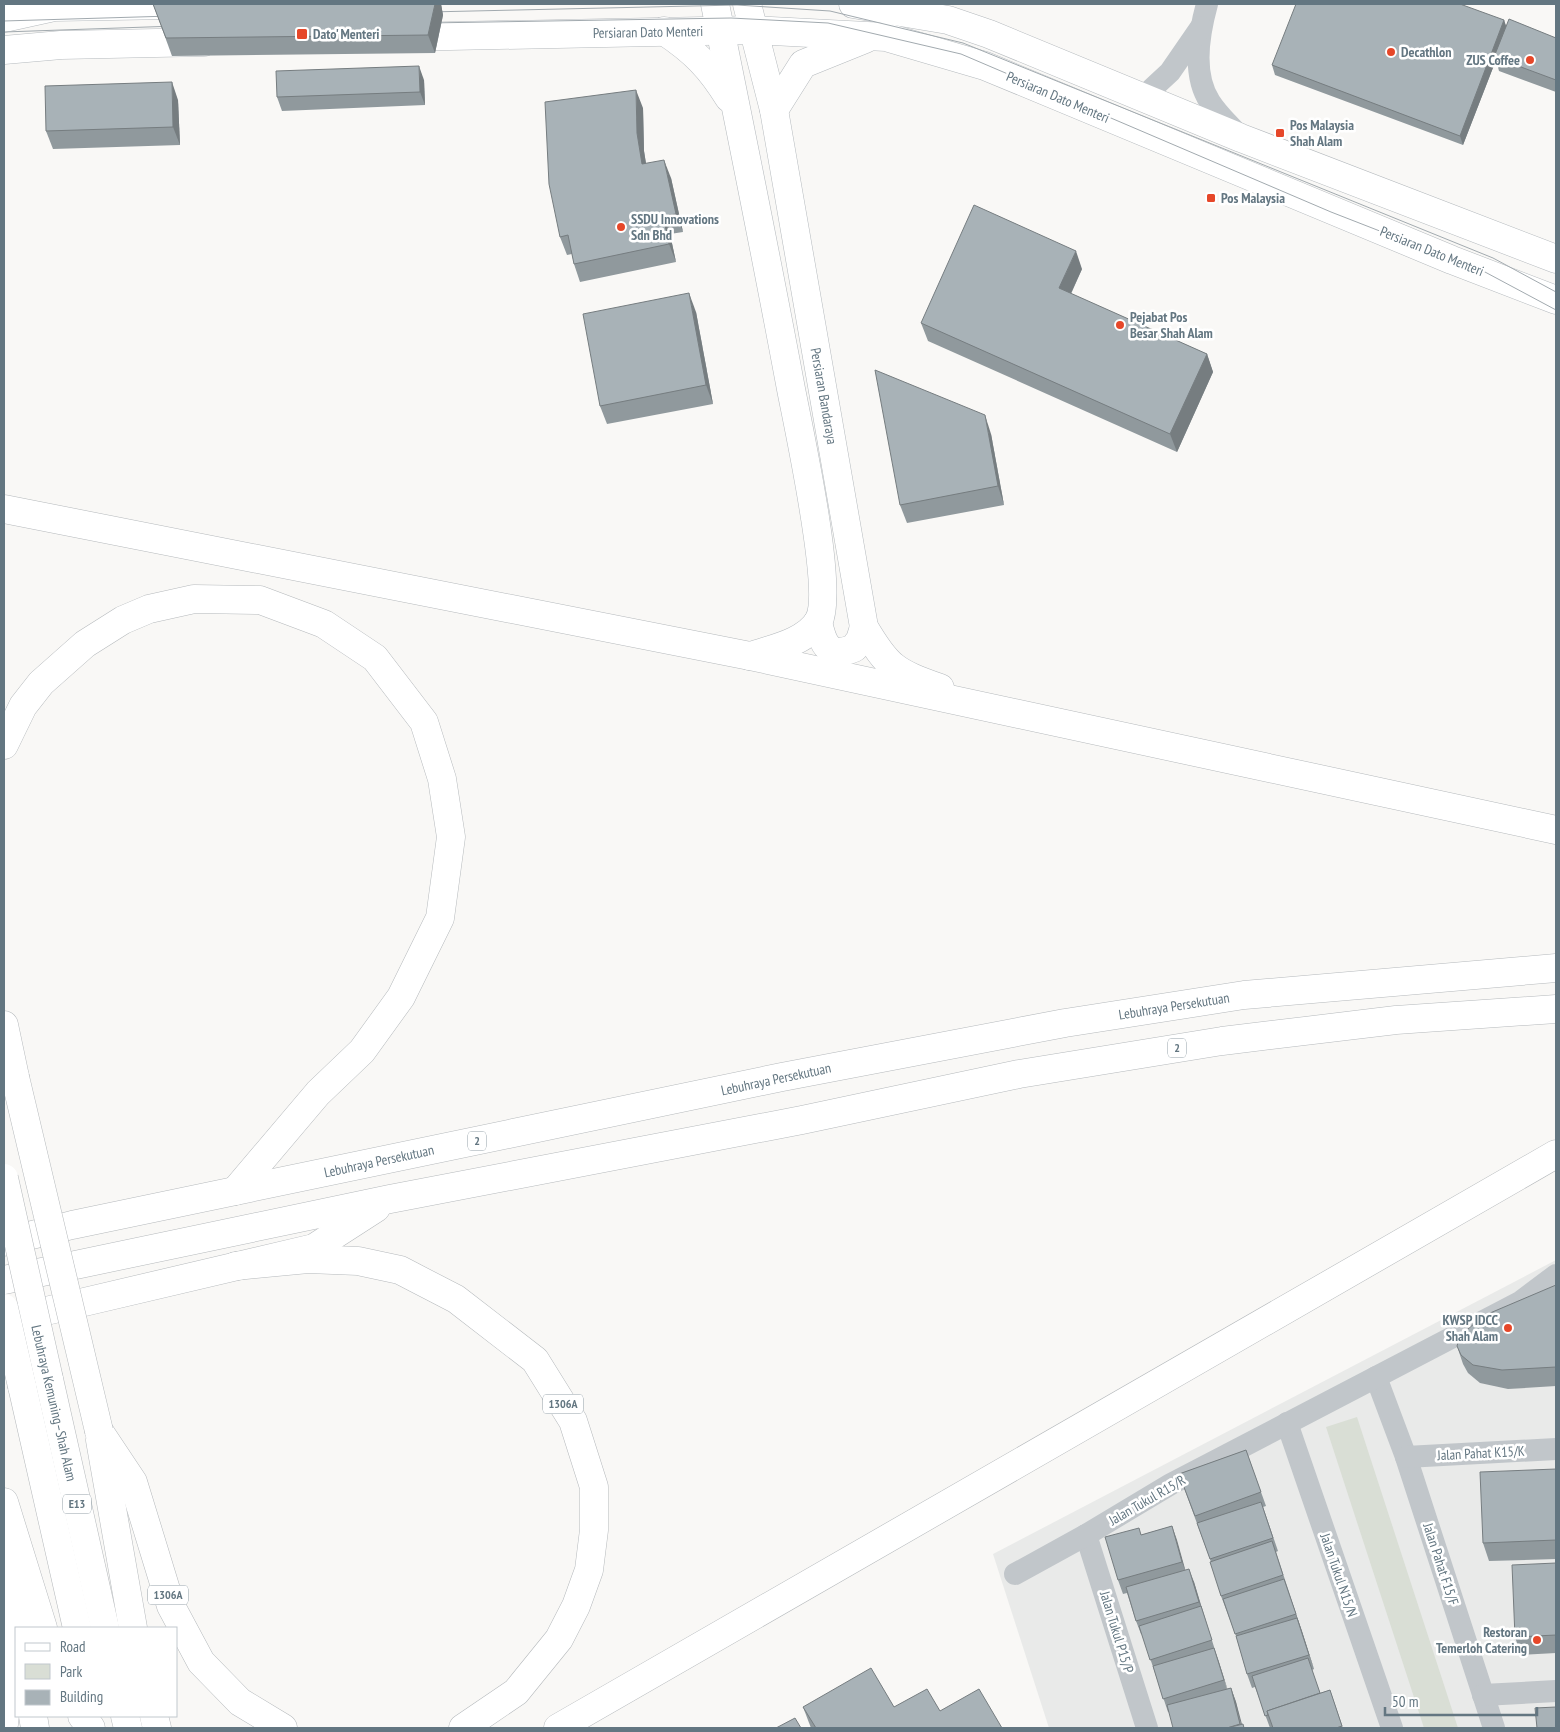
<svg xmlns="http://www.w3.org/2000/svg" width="1560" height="1732" font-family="'PT Sans Narrow',sans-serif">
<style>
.built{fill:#e9eae9}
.green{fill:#d9ded5}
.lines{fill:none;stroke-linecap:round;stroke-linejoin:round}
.major-casing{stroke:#b5babe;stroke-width:29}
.highway-casing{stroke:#b5b9bc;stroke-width:29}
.minor{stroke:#c1c6ca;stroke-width:22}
.major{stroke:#fff;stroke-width:28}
.highway{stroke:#fff;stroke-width:28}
.tram{stroke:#a2aaaf;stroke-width:1}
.highway-bridge-casing{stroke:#b5b9bc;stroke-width:29;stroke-linecap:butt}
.highway-bridge{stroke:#fff;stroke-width:28}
.wall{fill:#90999d}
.shaded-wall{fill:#767d80}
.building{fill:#a8b2b7;stroke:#767d80}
.poi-dot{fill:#e64729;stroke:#fff;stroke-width:2}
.labels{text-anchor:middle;stroke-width:5;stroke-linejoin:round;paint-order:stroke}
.shield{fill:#fff;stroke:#929fa7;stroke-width:1}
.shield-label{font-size:12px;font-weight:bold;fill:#637681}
.street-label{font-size:14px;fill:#637681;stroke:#fff}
.poi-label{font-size:14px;font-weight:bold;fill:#637681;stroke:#fff;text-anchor:start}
</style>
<rect width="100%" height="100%" fill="#f9f8f6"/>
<polygon class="built" points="1556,1260 1556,1728 1049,1728 993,1554"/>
<polygon class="green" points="1357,1417 1458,1728 1424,1728 1326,1427"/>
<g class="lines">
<defs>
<g id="major">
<path d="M715,4C741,132 767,260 791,389C799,430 834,590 819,620C807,642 772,649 750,656"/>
<path d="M747,4L774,110L864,627C888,668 895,672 940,688"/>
<polyline points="853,4 948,20 989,34 1241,138 1556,259"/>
<polyline points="4,18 54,7 229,4"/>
<path d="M664,31C694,51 710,67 729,98"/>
<polyline points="402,37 753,30 886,37 985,66 1452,260 1556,300"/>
<polyline points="4,50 61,45 204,42"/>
<polyline points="774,110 803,64 865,39"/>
<path d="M818,622C823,644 828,659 854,648L860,640L864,627"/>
</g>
<g id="highway">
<polyline points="4,509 750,656 1556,830"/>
<polyline points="4,745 23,706 41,683 85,644 123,620 149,609 194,599 260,600 324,624 375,658 424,722 442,779 451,837 440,918 401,997 362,1051 318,1093 235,1191"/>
<polyline points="4,1025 15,1077"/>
<polyline points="4,1242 72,1225 782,1077 1065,1023 1244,995 1556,968"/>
<polyline points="236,1266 308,1259 358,1261 400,1270 456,1299 535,1360 573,1421 594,1487 594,1530 589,1570 576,1606 559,1639 516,1692 463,1728"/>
<polyline points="4,1280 390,1199 802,1120 1019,1074 1222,1041 1396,1020 1556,1009"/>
<polyline points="12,1319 314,1248 376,1208"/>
<polyline points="49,1379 105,1628"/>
<polyline points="22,1386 77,1628"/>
<polyline points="99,1431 133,1482 171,1606 201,1662 240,1702 283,1728"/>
<polyline points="100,1440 133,1628"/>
<polyline points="4,1502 43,1628"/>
<polyline points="9,1557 16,1633"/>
<polyline points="33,1716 35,1728"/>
<polyline points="82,1716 91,1728"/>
<polyline points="125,1716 128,1728"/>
<polyline points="154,1716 157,1728"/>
<polyline points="4,1724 14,1623"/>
<polyline points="558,1728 1556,1154"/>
</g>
</defs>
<use href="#major" class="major-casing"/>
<use href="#highway" class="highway-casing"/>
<g class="minor">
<path d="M1207,4C1199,33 1192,75 1210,102C1218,115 1231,126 1241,138"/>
<polyline points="1142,98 1170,72 1201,27"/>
<polyline points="1376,1377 1406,1457 1494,1728"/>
<polyline points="1287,1423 1392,1728"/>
<polyline points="1406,1457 1556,1449"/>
<polyline points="1086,1535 1147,1728"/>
<polyline points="1015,1574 1086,1535 1171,1484 1520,1302 1556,1275"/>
<polyline points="1483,1695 1556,1691"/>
</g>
<use href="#major" class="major"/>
<use href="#highway" class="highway"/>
<g class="tram">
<polyline points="429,12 737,5 830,11 963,43 1493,258 1556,292"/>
<polyline points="4,21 171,16"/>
<polyline points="428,23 731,18 828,23 961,54 1331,212 1485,272 1556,310"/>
<polyline points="4,32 176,26"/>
</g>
<defs>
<g id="highway-bridge">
<polyline points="15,1077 99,1431"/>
<polyline points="4,1178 49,1379"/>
<polyline points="4,1308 22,1386"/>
</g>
</defs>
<use href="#highway-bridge" class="highway-bridge-casing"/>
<use href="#highway-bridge" class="highway-bridge"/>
</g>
<g class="wall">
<polygon points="153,4 441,4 443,15 435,53 172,56"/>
<polygon points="1504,20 1506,26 1556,38 1556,92 1499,71 1496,60 1463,145 1275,75 1272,65"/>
<polygon points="424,80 425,105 282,111 277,97"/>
<polygon points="178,100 180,145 53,149 46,131"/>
<polygon points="643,108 644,151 646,164 671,178 683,232 670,234 676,262 580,282 574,264 572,254 567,255 560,237"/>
<polygon points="1082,269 1071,294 1207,354 1213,372 1177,452 928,341 921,323"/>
<polygon points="696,312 713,404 607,424 600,406"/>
<polygon points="991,434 1004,505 907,523 900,505"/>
<polygon points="1556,1285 1556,1386 1508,1389 1480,1383 1468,1373 1463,1364 1457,1346"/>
<polygon points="1246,1450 1266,1506 1263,1507 1278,1551 1276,1552 1314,1669 1312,1670 1320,1693 1330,1690 1343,1728 1270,1728 1255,1687 1252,1688 1247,1674 1236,1636 1221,1596 1211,1562 1179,1474"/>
<polygon points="1556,1469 1556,1559 1489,1561 1483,1543"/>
<polygon points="1172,1526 1185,1570 1194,1582 1227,1689 1231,1688 1236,1702 1241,1724 1244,1728 1168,1712 1142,1634 1141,1634 1136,1621 1127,1593 1123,1594 1118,1580 1141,1535"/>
<polygon points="1556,1563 1556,1653 1521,1655 1515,1637"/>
<polygon points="803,1707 894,1707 940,1711 1002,1728 811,1728"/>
</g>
<g class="shaded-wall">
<polygon points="435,4 441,4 443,15 435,53 428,35"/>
<polygon points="1504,20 1507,29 1494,57 1496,60 1463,145 1460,136"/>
<polygon points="419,66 424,80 425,105 420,92"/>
<polygon points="172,82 178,100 180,145 173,127"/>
<polygon points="636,90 643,108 644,151 649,182 642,164 637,133"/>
<polygon points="664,160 671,178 683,232 676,214"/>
<polygon points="663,216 670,234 676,262 669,244"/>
<polygon points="1076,251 1082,269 1065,306 1059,288"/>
<polygon points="689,293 696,312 713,404 706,385"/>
<polygon points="1207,354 1213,372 1177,452 1170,434"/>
<polygon points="985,415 991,434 1004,505 998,486"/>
<polygon points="1172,1526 1177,1540 1187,1576 1182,1562"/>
<polygon points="1189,1569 1194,1582 1204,1616 1199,1602"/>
<polygon points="1284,1579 1302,1631 1314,1669 1309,1655"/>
<polygon points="1214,1648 1219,1662 1229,1694 1224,1680"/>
<polygon points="1231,1688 1236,1702 1243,1728 1242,1728"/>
</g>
<g class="building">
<polygon points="153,4 435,4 428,35 166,38"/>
<polygon points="1296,4 1460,4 1504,20 1460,136 1272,65"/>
<polygon points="1509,19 1556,38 1556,80 1494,57"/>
<polygon points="419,66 420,92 277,97 276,71"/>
<polygon points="172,82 173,127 46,131 45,86"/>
<polygon points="636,90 637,133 642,164 664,160 676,214 663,216 669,244 574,264 568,235 560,237 549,184 545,102"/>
<polygon points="974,205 1076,251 1059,288 1207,354 1170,434 921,323"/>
<polygon points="689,293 706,385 600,406 583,314"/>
<polygon points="875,370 985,415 998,486 900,505"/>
<polygon points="1556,1285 1556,1367 1502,1370 1473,1365 1461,1355 1457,1346 1460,1336 1483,1316"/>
<polygon points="1246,1450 1261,1492 1195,1516 1179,1474"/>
<polygon points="1556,1469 1556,1540 1483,1543 1480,1472"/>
<polygon points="1261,1502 1273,1538 1210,1559 1197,1523"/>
<polygon points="1172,1526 1182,1562 1118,1580 1105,1537 1139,1528 1141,1535"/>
<polygon points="1272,1541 1283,1575 1221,1596 1210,1562"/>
<polygon points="1556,1563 1556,1635 1515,1637 1512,1565"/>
<polygon points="1189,1569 1199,1602 1136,1621 1126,1587"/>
<polygon points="1284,1579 1296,1614 1235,1634 1223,1599"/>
<polygon points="1201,1606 1212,1640 1150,1660 1139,1626"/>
<polygon points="1297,1618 1309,1655 1247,1674 1236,1636"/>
<polygon points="1214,1648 1224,1680 1163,1699 1153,1666"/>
<polygon points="1308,1658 1320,1693 1267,1711 1268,1715 1265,1716 1252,1676"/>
<polygon points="871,1668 894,1707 927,1689 940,1711 979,1689 1002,1728 816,1728 803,1707"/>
<polygon points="1231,1688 1240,1724 1227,1728 1173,1728 1167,1705"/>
<polygon points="1330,1690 1342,1726 1336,1728 1273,1728 1267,1711"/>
<polygon points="1556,1707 1556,1728 1537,1728 1535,1708"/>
<polygon points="795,1718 801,1728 776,1728"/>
<polygon points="1243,1724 1244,1728 1227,1728"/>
</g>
<g class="poi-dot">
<rect x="296" y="28" width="12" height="12" rx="2.5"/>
<circle cx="1391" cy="52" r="5"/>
<circle cx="1530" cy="60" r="5"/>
<rect x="1275" y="128" width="10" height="10" rx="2.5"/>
<rect x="1206" y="193" width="10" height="10" rx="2.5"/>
<circle cx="621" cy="227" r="5"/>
<circle cx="1120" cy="325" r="5"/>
<circle cx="1508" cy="1328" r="5"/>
<circle cx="1537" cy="1640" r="5"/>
</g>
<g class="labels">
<g class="shield">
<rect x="1168" y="1038.5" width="18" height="19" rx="4"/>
<rect x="468" y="1131.5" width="18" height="19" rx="4"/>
<rect x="543" y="1394.5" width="40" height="19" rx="4"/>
<rect x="63" y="1494.5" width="28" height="19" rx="4"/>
<rect x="148" y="1585.5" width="40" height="19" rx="4"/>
</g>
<g class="shield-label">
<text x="1177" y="1052">2</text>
<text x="477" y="1145">2</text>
<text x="563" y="1408">1306A</text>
<text x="77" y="1508">E13</text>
<text x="168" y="1599">1306A</text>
</g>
<g class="street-label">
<text transform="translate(648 32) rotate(-1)" y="5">Persiaran Dato Menteri</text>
<text transform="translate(1058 97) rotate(23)" y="5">Persiaran Dato Menteri</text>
<text transform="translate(1432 251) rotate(22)" y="5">Persiaran Dato Menteri</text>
<text transform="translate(824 396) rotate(80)" y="5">Persiaran Bandaraya</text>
<text transform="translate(1174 1006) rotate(-9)" y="5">Lebuhraya Persekutuan</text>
<text transform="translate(776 1079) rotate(-12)" y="5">Lebuhraya Persekutuan</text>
<text transform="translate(379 1161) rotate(-12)" y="5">Lebuhraya Persekutuan</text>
<text transform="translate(54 1403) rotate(77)" y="5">Lebuhraya Kemuning–Shah Alam</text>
<text transform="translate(1481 1453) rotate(-3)" y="5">Jalan Pahat K15/K</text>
<text transform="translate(1147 1500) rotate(-30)" y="5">Jalan Tukul R15/R</text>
<text transform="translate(1441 1564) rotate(72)" y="5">Jalan Pahat F15/F</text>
<text transform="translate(1339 1575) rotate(71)" y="5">Jalan Tukul N15/N</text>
<text transform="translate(1117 1632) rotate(73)" y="5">Jalan Tukul P15/P</text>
</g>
<g class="poi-label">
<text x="313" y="39">Dato' Menteri</text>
<text x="1401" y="57">Decathlon</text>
<text x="1520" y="65" text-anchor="end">ZUS Coffee</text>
<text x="1290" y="130">Pos Malaysia<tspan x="1290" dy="16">Shah Alam</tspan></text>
<text x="1221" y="203">Pos Malaysia</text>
<text x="631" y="224">SSDU Innovations<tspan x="631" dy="16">Sdn Bhd</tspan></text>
<text x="1130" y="322">Pejabat Pos<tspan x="1130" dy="16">Besar Shah Alam</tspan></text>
<text x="1498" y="1325" text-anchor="end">KWSP IDCC<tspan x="1498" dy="16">Shah Alam</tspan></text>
<text x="1527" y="1637" text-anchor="end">Restoran<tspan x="1527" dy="16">Temerloh Catering</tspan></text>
</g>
</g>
<rect width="1560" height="1732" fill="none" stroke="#637681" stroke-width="10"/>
<rect x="15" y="1627" width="162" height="90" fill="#ffffff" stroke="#c1c8cd"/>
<rect x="25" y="1643" width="25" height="8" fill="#ffffff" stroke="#c1c8cd"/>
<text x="60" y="1652" font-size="15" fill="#637681">Road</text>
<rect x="25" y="1664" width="25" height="15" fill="#d9ded5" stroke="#c1c8cd"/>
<text x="60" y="1677" font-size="15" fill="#637681">Park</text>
<rect x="25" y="1690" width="25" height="15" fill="#a8b2b7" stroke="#c1c8cd"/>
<text x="60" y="1702" font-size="15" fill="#637681">Building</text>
<path d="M1385 1707v8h152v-8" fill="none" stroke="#637681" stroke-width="2.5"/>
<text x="1392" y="1707" font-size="15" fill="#637681" stroke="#ffffff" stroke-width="4" paint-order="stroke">50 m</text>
</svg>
